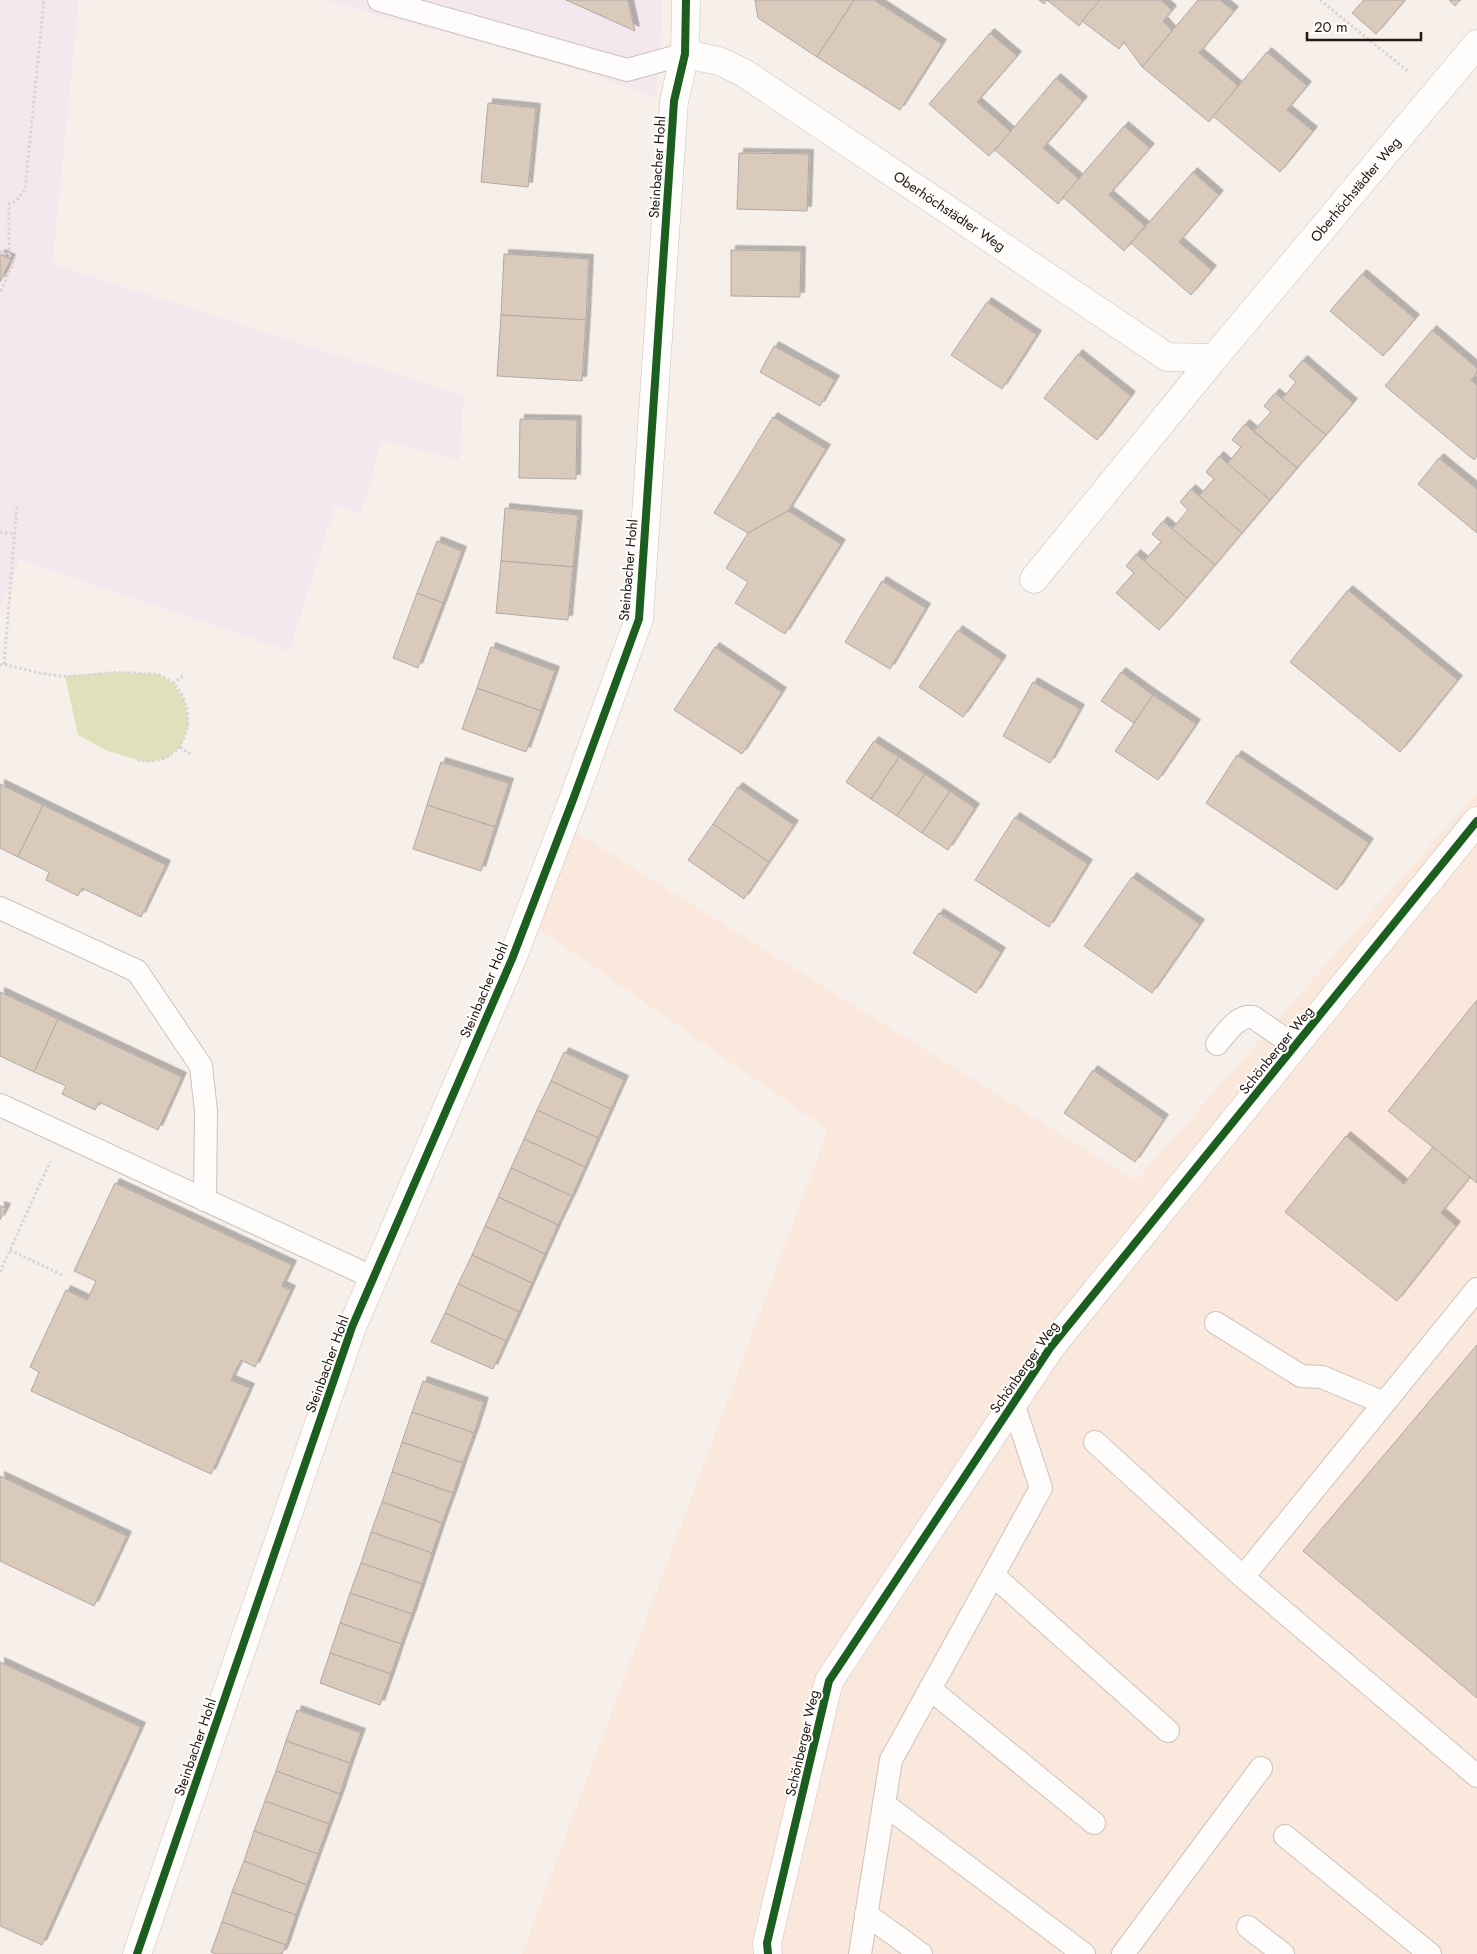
<svg xmlns="http://www.w3.org/2000/svg" width="1477" height="1954" font-family="Jost,sans-serif">
<style>
.built{fill:#f9e8db}
.medical{fill:#f4e7ee}
.green{fill:#dee1b9}
.building{fill:#dacabc;stroke:#b1a9a3;filter:url(#shadow)}
.lines{fill:none;stroke-linecap:round;stroke-linejoin:round}
.lane-casing{stroke:#cbc3bd;stroke-width:24}
.street-casing{stroke:#cbc3bd;stroke-width:29}
.path{stroke:#d8d6d4;stroke-width:3;stroke-dasharray:2.5 2.5;stroke-linecap:butt}
.lane{stroke:#fefdfc;stroke-width:22}
.street{stroke:#fefdfc;stroke-width:28}
.cycleway-casing{stroke:#fefefe;stroke-width:11}
.cycleway{stroke:#1b5e20;stroke-width:8}
.labels{text-anchor:middle;stroke-width:4;stroke-linejoin:round;paint-order:stroke}
.street-label{font-size:14px;fill:#201811;stroke:#fefefe}
</style>
<defs>
<filter id="shadow"><feDropShadow dx="4.5" dy="-4.5" stdDeviation="0" flood-color="#0004"/></filter>
</defs>
<rect width="100%" height="100%" fill="#f7efe9"/>
<polygon class="built" points="1477,792 1477,1954 522,1954 828,1130 528,921 572,830 1136,1181"/>
<g class="medical">
<polygon points="0,0 79,0 52,264 464,396 459,460 381,440 361,514 335,505 289,651 20,560 0,608"/>
<polygon points="324,0 663,0 656,97 562,65"/>
</g>
<polygon class="green" points="112,672 158,674 173,684 184,699 189,725 180,747 167,758 146,762 108,751 78,735 65,676"/>
<g class="building">
<polygon points="566,0 628,0 635,31"/>
<polygon points="755,0 854,0 817,57 758,18"/>
<polygon points="854,0 874,0 942,44 900,110 817,57"/>
<polygon points="1039,0 1100,0 1079,26 1047,0 1044,4"/>
<polygon points="1100,0 1161,0 1172,10 1163,21 1172,31 1142,67 1124,42 1119,49 1082,21"/>
<polygon points="1198,0 1220,0 1234,11 1199,53 1238,86 1209,122 1142,67"/>
<polygon points="1364,0 1405,0 1376,34 1352,13"/>
<polygon points="1449,0 1460,0 1455,6"/>
<polygon points="990,33 1017,56 977,102 1011,132 989,156 929,104"/>
<polygon points="1267,52 1307,86 1287,110 1313,131 1280,172 1213,116"/>
<polygon points="1056,78 1083,101 1043,148 1079,179 1058,204 995,150"/>
<polygon points="488,103 536,108 528,187 481,182"/>
<polygon points="1124,126 1150,148 1109,195 1145,226 1124,251 1063,197"/>
<polygon points="739,153 809,154 807,211 737,209"/>
<polygon points="1193,172 1219,195 1179,242 1212,270 1191,295 1131,243"/>
<polygon points="731,250 801,251 800,297 731,296"/>
<polygon points="0,254 11,259 0,282"/>
<polygon points="504,254 589,259 586,320 501,315"/>
<polygon points="1362,274 1415,319 1383,356 1330,311"/>
<polygon points="987,302 1037,335 1002,389 951,355"/>
<polygon points="501,315 586,320 582,381 497,376"/>
<polygon points="1432,330 1477,368 1477,373 1471,380 1477,385 1477,456 1474,460 1385,386"/>
<polygon points="774,346 835,380 820,406 760,372"/>
<polygon points="1078,354 1131,396 1097,440 1044,398"/>
<polygon points="1303,360 1353,403 1326,435 1282,399 1296,382 1289,376"/>
<polygon points="1275,393 1326,435 1297,468 1254,431 1271,412 1264,406"/>
<polygon points="773,417 826,449 788,511 748,533 714,513"/>
<polygon points="520,419 577,420 576,479 519,478"/>
<polygon points="1245,424 1297,468 1270,500 1227,464 1241,447 1232,440"/>
<polygon points="1219,456 1270,500 1242,533 1199,496 1214,479 1206,472"/>
<polygon points="1439,458 1477,489 1477,533 1418,484"/>
<polygon points="1191,489 1242,533 1215,565 1172,529 1188,510 1180,502"/>
<polygon points="505,508 578,515 573,567 501,561"/>
<polygon points="788,511 841,544 785,634 735,603 748,582 726,568 748,533"/>
<polygon points="1163,521 1215,565 1187,598 1144,561 1161,542 1152,534"/>
<polygon points="437,541 462,551 443,603 417,593"/>
<polygon points="1136,554 1187,598 1159,630 1116,593 1134,573 1126,566"/>
<polygon points="501,561 573,567 568,620 496,613"/>
<polygon points="882,581 926,608 890,669 845,642"/>
<polygon points="1348,590 1458,680 1400,752 1290,662"/>
<polygon points="417,593 443,603 418,668 393,658"/>
<polygon points="958,630 1002,660 963,717 919,687"/>
<polygon points="491,647 555,671 541,711 477,688"/>
<polygon points="715,647 782,692 742,754 674,710"/>
<polygon points="1121,672 1153,695 1134,723 1101,701"/>
<polygon points="1033,682 1080,709 1050,763 1003,736"/>
<polygon points="477,688 541,711 526,752 462,729"/>
<polygon points="1153,695 1196,724 1158,780 1115,751"/>
<polygon points="874,741 899,757 871,799 846,782"/>
<polygon points="1237,755 1369,843 1337,890 1206,803"/>
<polygon points="899,757 925,774 897,816 871,799"/>
<polygon points="441,762 509,783 495,827 427,805"/>
<polygon points="925,774 950,791 922,833 897,816"/>
<polygon points="0,784 43,805 18,857 0,848"/>
<polygon points="738,787 794,825 769,862 713,824"/>
<polygon points="950,791 975,808 948,850 922,833"/>
<polygon points="43,805 166,865 141,917 82,888 78,896 46,880 49,872 18,857"/>
<polygon points="427,805 495,827 481,871 413,849"/>
<polygon points="1015,817 1088,864 1049,927 975,880"/>
<polygon points="713,824 769,862 744,899 688,860"/>
<polygon points="1132,877 1200,924 1152,993 1084,946"/>
<polygon points="939,913 1001,952 976,993 913,953"/>
<polygon points="0,992 58,1019 34,1072 0,1056"/>
<polygon points="1477,1000 1477,1183 1388,1111"/>
<polygon points="58,1019 182,1077 158,1130 99,1102 95,1110 62,1094 66,1086 34,1072"/>
<polygon points="564,1052 624,1080 611,1109 551,1081"/>
<polygon points="1093,1070 1164,1119 1135,1162 1064,1113"/>
<polygon points="551,1081 611,1109 598,1138 537,1110"/>
<polygon points="537,1110 598,1138 585,1167 524,1139"/>
<polygon points="1346,1136 1404,1184 1433,1147 1470,1177 1441,1213 1456,1226 1397,1301 1285,1212"/>
<polygon points="524,1139 585,1167 572,1196 511,1168"/>
<polygon points="511,1168 572,1196 558,1225 498,1197"/>
<polygon points="115,1183 292,1265 282,1286 291,1290 255,1367 241,1360 231,1380 250,1388 211,1474 31,1391 39,1372 30,1367 66,1290 87,1300 96,1281 74,1271"/>
<polygon points="498,1197 558,1225 545,1254 485,1226"/>
<polygon points="0,1206 6,1208 0,1220"/>
<polygon points="485,1226 545,1254 532,1283 472,1255"/>
<polygon points="472,1255 532,1283 519,1312 458,1284"/>
<polygon points="458,1284 519,1312 506,1341 445,1313"/>
<polygon points="445,1313 506,1341 493,1369 431,1342"/>
<polygon points="1477,1345 1477,1698 1303,1551"/>
<polygon points="423,1381 484,1402 474,1433 412,1412"/>
<polygon points="412,1412 474,1433 463,1463 402,1442"/>
<polygon points="402,1442 463,1463 453,1493 392,1472"/>
<polygon points="392,1472 453,1493 442,1523 382,1502"/>
<polygon points="0,1476 127,1536 94,1606 0,1561"/>
<polygon points="382,1502 442,1523 432,1553 371,1532"/>
<polygon points="371,1532 432,1553 422,1584 361,1563"/>
<polygon points="361,1563 422,1584 412,1614 350,1593"/>
<polygon points="350,1593 412,1614 401,1644 340,1623"/>
<polygon points="340,1623 401,1644 391,1674 330,1653"/>
<polygon points="330,1653 391,1674 380,1705 320,1683"/>
<polygon points="0,1662 141,1727 42,1945 0,1926"/>
<polygon points="297,1710 361,1733 350,1763 286,1741"/>
<polygon points="286,1741 350,1763 340,1794 276,1771"/>
<polygon points="276,1771 340,1794 329,1824 265,1801"/>
<polygon points="265,1801 329,1824 318,1854 254,1831"/>
<polygon points="254,1831 318,1854 307,1885 244,1861"/>
<polygon points="244,1861 307,1885 296,1915 232,1892"/>
<polygon points="232,1892 296,1915 286,1945 222,1922"/>
<polygon points="222,1922 286,1945 282,1954 216,1954 211,1952"/>
</g>
<g class="lines">
<defs>
<g id="lane">
<polyline points="379,0 627,70 685,54"/>
<polyline points="0,908 137,971 201,1066 206,1111 205,1200"/>
<path d="M1217,1044C1226,1033 1238,1014 1253,1017L1295,1046"/>
<polyline points="0,1105 374,1278"/>
<polyline points="1216,1323 1301,1376 1322,1377 1384,1403"/>
<polyline points="1095,1442 1243,1577 1477,1776"/>
<polyline points="993,1575 1168,1731"/>
<polyline points="1243,1577 1477,1289"/>
<polyline points="930,1689 1094,1823"/>
<polyline points="884,1804 1084,1954"/>
<polyline points="1285,1836 1430,1954"/>
<polyline points="866,1914 921,1954"/>
<polyline points="1248,1927 1283,1954"/>
<polyline points="860,1954 891,1760 1041,1488 1013,1403"/>
<polyline points="1123,1954 1261,1768"/>
</g>
<g id="street">
<path id="s1" d="M685,54L719,61L744,73L1167,357L1214,358L1477,44"/>
<polyline points="1034,579 1214,358"/>
<polyline points="137,1954 352,1327 512,959 574,797 639,619 674,101 685,54 686,0"/>
<polyline points="768,1954 767,1943 829,1681 1050,1348 1477,821"/>
</g>
</defs>
<use href="#lane" class="lane-casing"/>
<use href="#street" class="street-casing"/>
<g class="path">
<polyline points="1320,0 1409,72"/>
<polyline points="0,251 15,258 0,293"/>
<polyline points="9,255 9,204 17,200 25,190 44,0"/>
<polyline points="0,532 15,534"/>
<polyline points="4,664 17,506"/>
<path d="M0,665L4,664C23,669 43,675 64,676C78,677 94,674 109,673C119,672 130,673 140,673C145,674 153,673 159,675C205,692 195,775 134,759"/>
<polyline points="173,684 184,675"/>
<polyline points="180,747 192,755"/>
<polyline points="10,1250 62,1275"/>
<polyline points="0,1272 50,1162"/>
</g>
<use href="#lane" class="lane"/>
<use href="#street" class="street"/>
<defs>
<g id="cycleway">
<polyline points="137,1954 352,1327 512,959 574,797 639,619 674,101 685,54 686,0"/>
<polyline points="768,1954 767,1943 829,1681 1050,1348 1477,821"/>
</g>
</defs>
<use href="#cycleway" class="cycleway-casing"/>
<use href="#cycleway" class="cycleway"/>
</g>
<g class="labels">
<g class="street-label">
<text transform="translate(657 167) rotate(-86)" y="5">Steinbacher Hohl</text>
<text dy="5" stroke="none"><textPath href="#s1" startOffset="839">Oberhöchstädter Weg</textPath></text>
<text dy="5" stroke="none"><textPath href="#s1" startOffset="310">Oberhöchstädter Weg</textPath></text>
<text transform="translate(628 570) rotate(-85)" y="5">Steinbacher Hohl</text>
<text transform="translate(484 990) rotate(-67)" y="5">Steinbacher Hohl</text>
<text transform="translate(1276 1050) rotate(-51)" y="5">Schönberger Weg</text>
<text transform="translate(327 1364) rotate(-70)" y="5">Steinbacher Hohl</text>
<text transform="translate(1024 1367) rotate(-55)" y="5">Schönberger Weg</text>
<text transform="translate(802 1743) rotate(-77)" y="5">Schönberger Weg</text>
<text transform="translate(195 1747) rotate(-71)" y="5">Steinbacher Hohl</text>
</g>
</g>
<path d="M1307 32v8h114v-8" fill="none" stroke="#201811" stroke-width="2.5"/>
<text x="1314" y="32" font-size="15" fill="#201811" stroke="#fefefe" stroke-width="4" paint-order="stroke">20 m</text>
</svg>
